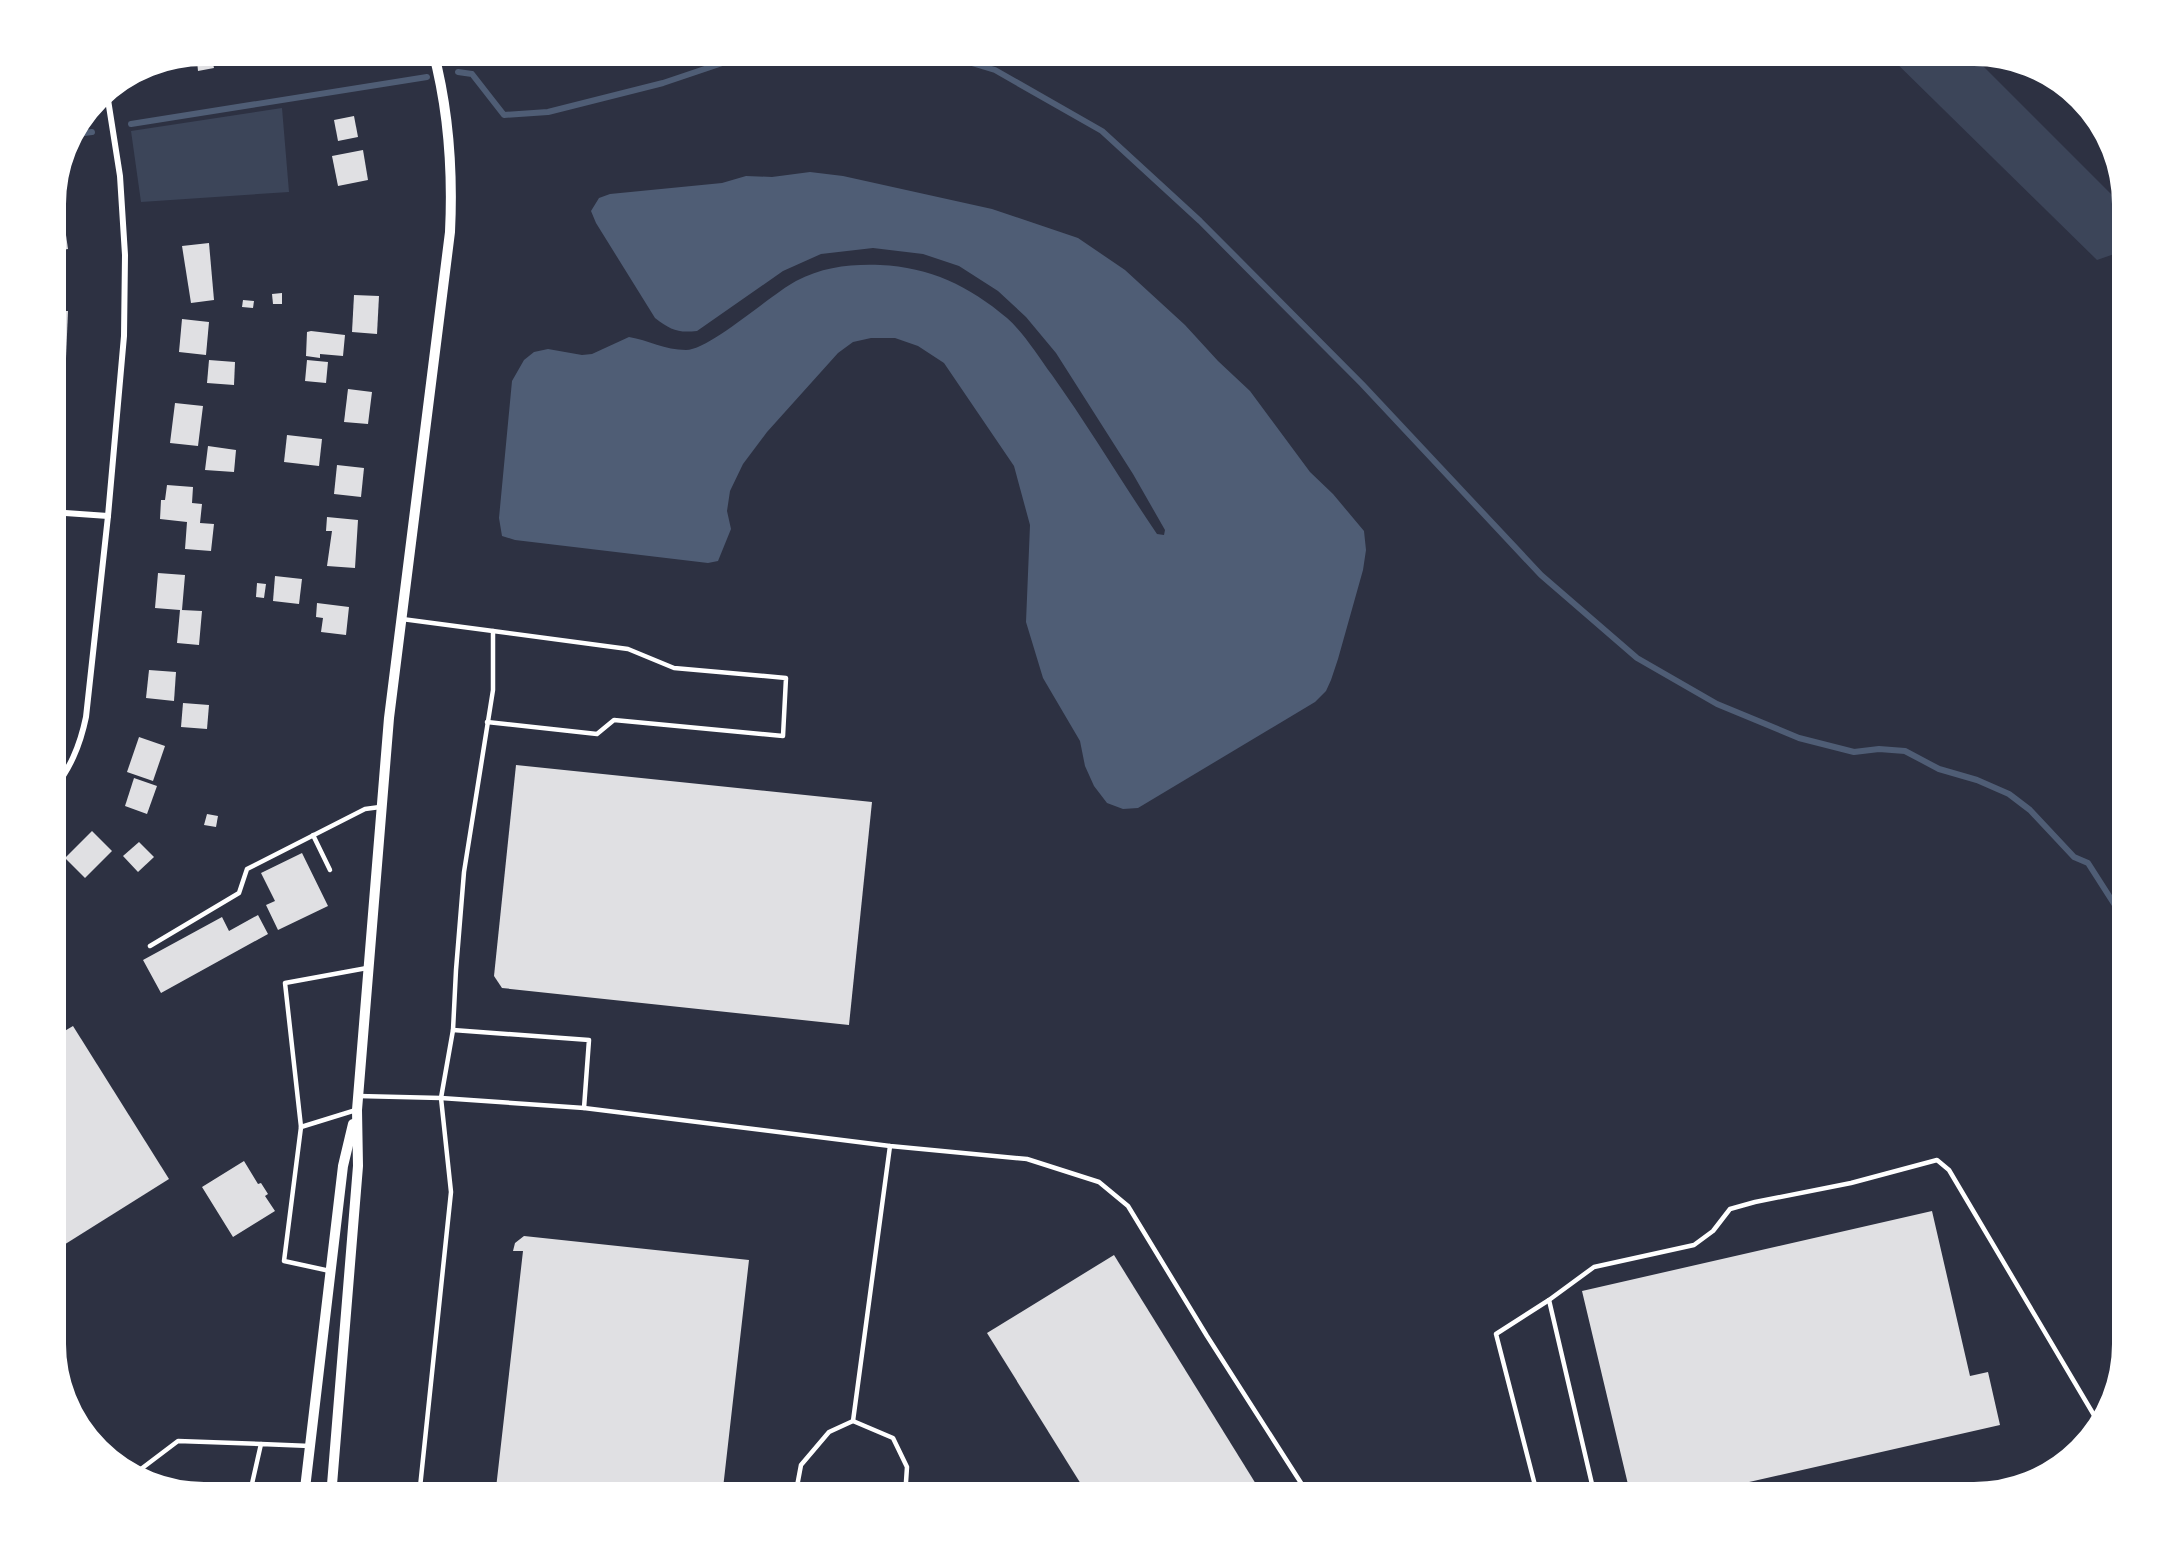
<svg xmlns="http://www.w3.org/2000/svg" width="2178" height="1548" font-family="'Asap Condensed',sans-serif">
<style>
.green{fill:#3c4559}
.water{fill:#4f5d75}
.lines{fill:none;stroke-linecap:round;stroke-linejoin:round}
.stream{stroke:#4f5d75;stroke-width:6}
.building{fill:#e0e0e3}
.service{stroke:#fff;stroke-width:4.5}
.minor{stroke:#fff;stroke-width:6}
.tertiary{stroke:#fff;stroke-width:10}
.rim{fill:none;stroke:#fff;stroke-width:8}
</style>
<rect width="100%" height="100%" fill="#2d3142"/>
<g class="green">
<polygon points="1884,51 1968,51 2127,210 2127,246 2123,251 2097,260"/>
<polygon points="282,108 289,192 141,202 131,131"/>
</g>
<path class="water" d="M810,172L843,176L992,209L1078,238L1125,270L1185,325L1218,361L1250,391L1310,472L1333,494L1364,531L1366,550L1363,570L1338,659L1331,680L1326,691L1315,702L1138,808L1123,809L1107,803L1094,786L1085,766L1080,741L1043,678L1026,622L1030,525L1014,466L944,363L918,346L895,338H871L853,342L838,353L767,432L743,464L730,491L727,511L731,529L718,561L708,563L515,540L502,536L499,518L512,381L524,360L534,352L548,349L582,355L592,354L629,337C648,340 665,350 686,350C710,350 770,295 796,281C823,267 850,264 880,265C930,267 969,286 1007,318C1024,333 1038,356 1052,375C1089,427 1121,481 1157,534L1164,535L1165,530L1133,474L1056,353L1026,317L998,291L959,266L923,254L873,248L821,254L783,271L697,331C677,333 671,330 655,318L596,223L591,211L599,198L610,194L722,183L746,176L772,177Z"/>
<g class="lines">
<g class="stream">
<polyline points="932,51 995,70 1102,131 1200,221 1362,384 1541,575 1637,658 1717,704 1799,738 1854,752 1879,749 1905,751 1939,769 1977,780 2009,794 2030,810 2074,857 2088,863 2127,924"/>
<polyline points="458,72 472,74 504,115 548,112 663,83 758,51"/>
<polyline points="131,124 427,77"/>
<polyline points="68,135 92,132"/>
</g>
</g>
<g class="building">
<polygon points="315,51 337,51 337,52 316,56"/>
<polygon points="212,59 214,68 198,71 197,61"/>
<polygon points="354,116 358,137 338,141 334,120"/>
<polygon points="363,150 368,180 338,186 332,156"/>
<polygon points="58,171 59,185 63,184 64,200 60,200 61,204 51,205 51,194"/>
<polygon points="63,214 68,249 51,252 51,216"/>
<polygon points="209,243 214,300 191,303 182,246"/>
<polygon points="282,293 282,304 273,304 272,294"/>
<polygon points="354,295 379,296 377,334 352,332"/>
<polygon points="243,300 254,301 253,308 242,307"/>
<polygon points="51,311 68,311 66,358 51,358"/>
<polygon points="182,319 209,322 206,355 179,352"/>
<polygon points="311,331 345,335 343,356 320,354 320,358 306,356 307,332"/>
<polygon points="209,360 235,362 234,385 207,383"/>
<polygon points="307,360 328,362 326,383 305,381"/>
<polygon points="348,389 372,392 368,424 344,422"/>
<polygon points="51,398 62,399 56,463 51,462"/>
<polygon points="175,403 203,406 198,446 170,443"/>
<polygon points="287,435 322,439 319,466 284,462"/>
<polygon points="208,446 236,450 234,472 205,470"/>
<polygon points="337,465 364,468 361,497 334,494"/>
<polygon points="167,485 193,487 192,503 202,504 200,523 214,524 211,551 185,549 187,522 160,519 161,500 165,500"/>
<polygon points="327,517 358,520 355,568 327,566 332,531 326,531"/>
<polygon points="158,573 185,575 182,610 202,611 199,645 177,643 180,610 155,608"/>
<polygon points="275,576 302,579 299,604 273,601"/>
<polygon points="257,583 266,584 264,598 256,597"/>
<polygon points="317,603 349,607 346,635 321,632 323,618 316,617"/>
<polygon points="149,670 176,672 174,701 146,698"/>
<polygon points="183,703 209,705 207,729 181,727"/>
<polygon points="139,737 165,746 153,781 127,772"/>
<polygon points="516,765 872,802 849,1025 502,988 494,976"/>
<polygon points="134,778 157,786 147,814 125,806"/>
<polygon points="207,814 218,816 216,827 204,825"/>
<polygon points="92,831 112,851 85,878 65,858"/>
<polygon points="139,842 154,857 138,872 123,856"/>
<polygon points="302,853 328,906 278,930 266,905 275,901 261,873"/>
<polygon points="258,915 268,934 161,993 143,960 222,917 229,931"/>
<polygon points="73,1026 169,1179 51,1253 51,1039"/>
<polygon points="244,1161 258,1184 261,1183 268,1194 265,1196 275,1211 233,1237 202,1187"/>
<polygon points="1932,1211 1970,1376 1988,1372 2000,1425 1683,1497 1631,1497 1582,1291"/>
<polygon points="524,1236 749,1260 722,1497 495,1497 523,1251 513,1251 515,1243"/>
<polygon points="1114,1255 1264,1497 1089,1497 987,1333"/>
</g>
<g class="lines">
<g class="service">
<polyline points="402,619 493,631 493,690 464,872 456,970 453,1030 441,1098 451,1192 419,1497"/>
<polyline points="487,722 597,734 614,720 783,736 786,678 674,668 628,649 493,631"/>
<polyline points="313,835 330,870"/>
<polyline points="150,946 239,893 247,869 365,809 380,807"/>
<polyline points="453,1030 589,1040 584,1108"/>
<polyline points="358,1096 441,1098 584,1108 890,1146 1027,1159 1099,1182 1128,1206 1207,1336 1310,1497"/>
<polyline points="356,1110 301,1127 285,983 367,968"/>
<polyline points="301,1127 284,1261 330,1271"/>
<polyline points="1549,1300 1595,1497"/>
<polyline points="853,1421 890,1146"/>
<polyline points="136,1479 141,1469 178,1441 261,1444"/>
<polyline points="249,1497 261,1444 310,1446"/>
<polyline points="795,1497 801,1465 829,1432 853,1421 893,1438 907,1467 905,1497"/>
<polyline points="1538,1497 1496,1334 1549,1300 1594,1267 1694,1245 1713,1231 1730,1209 1755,1202 1851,1183 1937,1160 1949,1170 2101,1427"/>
</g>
<g class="minor">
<polyline points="51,512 108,516"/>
<path d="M51,793C70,769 80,746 86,717L108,516L124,336L125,255L120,176L106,87"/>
</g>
<g class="tertiary">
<polyline points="304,1497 343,1166 353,1124"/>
<path d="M331,1497L358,1166L357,1110L389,718L450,232C453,170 449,111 433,51"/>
</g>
</g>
<path d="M0 0H2178V1548H0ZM204 62H1974A142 142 0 0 1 2116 204V1344A142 142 0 0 1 1974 1486H204A142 142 0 0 1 62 1344V204A142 142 0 0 1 204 62Z" fill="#fff" fill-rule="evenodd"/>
<path class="rim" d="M204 62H1974A142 142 0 0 1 2116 204V1344A142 142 0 0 1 1974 1486H204A142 142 0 0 1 62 1344V204A142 142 0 0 1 204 62Z"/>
</svg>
